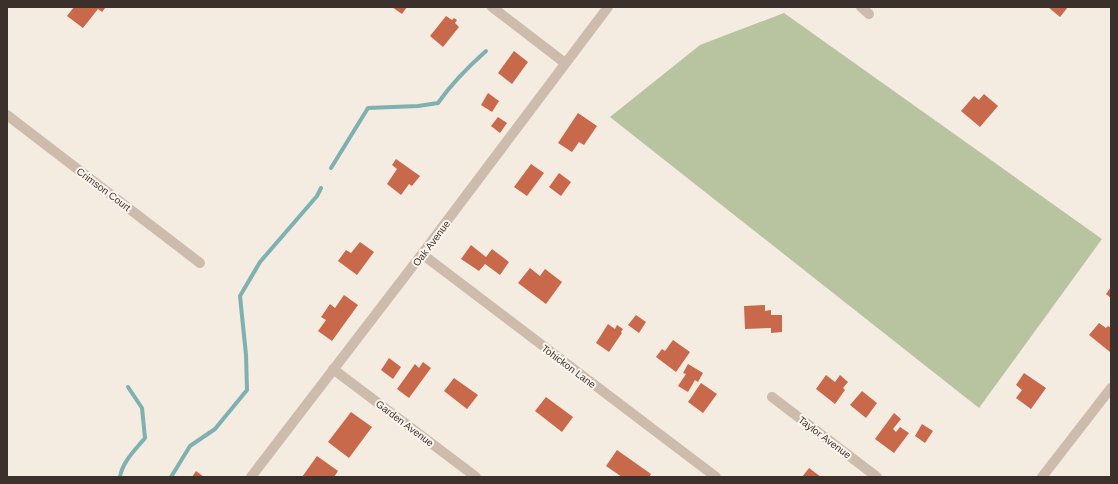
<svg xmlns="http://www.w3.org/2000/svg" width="1118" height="484" font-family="Helvetica,sans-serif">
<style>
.green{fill:#b8c4a0}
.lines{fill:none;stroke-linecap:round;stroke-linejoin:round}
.stream{stroke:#7fb0b2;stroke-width:4}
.building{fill:#c8694b}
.street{stroke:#cdbbac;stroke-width:10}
.labels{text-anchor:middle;stroke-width:4;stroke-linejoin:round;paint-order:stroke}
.street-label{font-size:10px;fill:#3b302b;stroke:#fbf5ee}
</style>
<rect width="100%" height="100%" fill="#f4ebe1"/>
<polygon class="green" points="784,13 1102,239 979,408 610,117 700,45"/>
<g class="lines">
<g class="stream">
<path d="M331,168L368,108L418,106L438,103C452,83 468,67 486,51"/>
<path d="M120,477C122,462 136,449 145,438L142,408L128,387"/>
<polyline points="171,477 190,446 215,429 247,390 246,355 240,296 260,262 317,196 321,188"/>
</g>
</g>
<g class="building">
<polygon points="74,7 106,7 102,12 98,9 83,28 67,16"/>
<polygon points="392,7 407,7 402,14"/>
<polygon points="1048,7 1068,7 1060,17"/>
<polygon points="446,16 452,20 454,18 457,20 455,23 459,27 443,47 430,36"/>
<polygon points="514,51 528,62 512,84 498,73"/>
<polygon points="488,93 499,101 492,112 481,105"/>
<polygon points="984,94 998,106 980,127 961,111 974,96 979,100"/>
<polygon points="578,113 597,126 584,145 579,142 572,152 558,143"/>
<polygon points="498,117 507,123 500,133 491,126"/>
<polygon points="396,159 420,176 412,186 409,184 401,195 387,184 397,169 392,165"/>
<polygon points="531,164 544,173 527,196 514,187"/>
<polygon points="559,173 571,182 561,196 549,187"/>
<polygon points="360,242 374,252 357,275 338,261 346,250 351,253"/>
<polygon points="471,245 486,257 492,249 509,262 500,275 485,264 479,271 461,259"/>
<polygon points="530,268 540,276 545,269 562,282 546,304 518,283"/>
<polygon points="1111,287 1111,298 1106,294"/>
<polygon points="344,295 358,305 332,341 318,331 326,320 321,317 330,304 335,308"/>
<polygon points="765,305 765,311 771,310 771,315 782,315 782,332 771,333 771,328 745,329 744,306"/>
<polygon points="636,315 646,322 639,333 628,325"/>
<polygon points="1099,323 1106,328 1108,326 1111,328 1111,351 1110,352 1089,335"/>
<polygon points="608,324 615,329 617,325 623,329 621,332 622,333 609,352 596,343"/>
<polygon points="673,340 690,352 676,372 656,357 662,349 665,351"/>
<polygon points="389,358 401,367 393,379 381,370"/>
<polygon points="423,362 431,368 409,398 397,389 415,364 419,368"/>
<polygon points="688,364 703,373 698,382 695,380 688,392 678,386 686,374 683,373"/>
<polygon points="1024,373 1046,388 1031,409 1016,398 1022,390 1016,385"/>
<polygon points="826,375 835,382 840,375 848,382 843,388 845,390 835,404 816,389"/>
<polygon points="454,378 478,395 467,409 444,391"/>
<polygon points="701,383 717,394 703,413 688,402"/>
<polygon points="862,391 877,403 866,418 850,405"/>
<polygon points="546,397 573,417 562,432 535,411"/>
<polygon points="351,412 372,427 349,458 328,442"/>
<polygon points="894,413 901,419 893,429 896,432 900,427 909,433 894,453 875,439"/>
<polygon points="922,424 933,431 925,443 915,436"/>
<polygon points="617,450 651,474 649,477 622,477 606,466"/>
<polygon points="317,456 338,471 334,477 302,477"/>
<polygon points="809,468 821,477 802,477"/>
<polygon points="196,471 204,477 192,477"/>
</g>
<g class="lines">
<g class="street">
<polyline points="492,7 565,63"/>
<polyline points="861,7 869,14"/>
<polyline points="7,115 200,263"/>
<polyline points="422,254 716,477"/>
<polyline points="333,369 476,477"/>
<polyline points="772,397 877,477"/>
<polyline points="251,477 422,254 608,7"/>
<polyline points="1042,477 1111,388"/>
</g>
</g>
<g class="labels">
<g class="street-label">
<text transform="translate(104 189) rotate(37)" y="4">Crimson Court</text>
<text transform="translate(431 243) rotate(-53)" y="4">Oak Avenue</text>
<text transform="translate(569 366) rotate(37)" y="4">Tohickon Lane</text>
<text transform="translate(405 423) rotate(37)" y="4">Garden Avenue</text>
<text transform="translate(825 437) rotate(37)" y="4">Taylor Avenue</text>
</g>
</g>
<rect width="1118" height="484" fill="none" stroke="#3b302b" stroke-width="16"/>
</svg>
